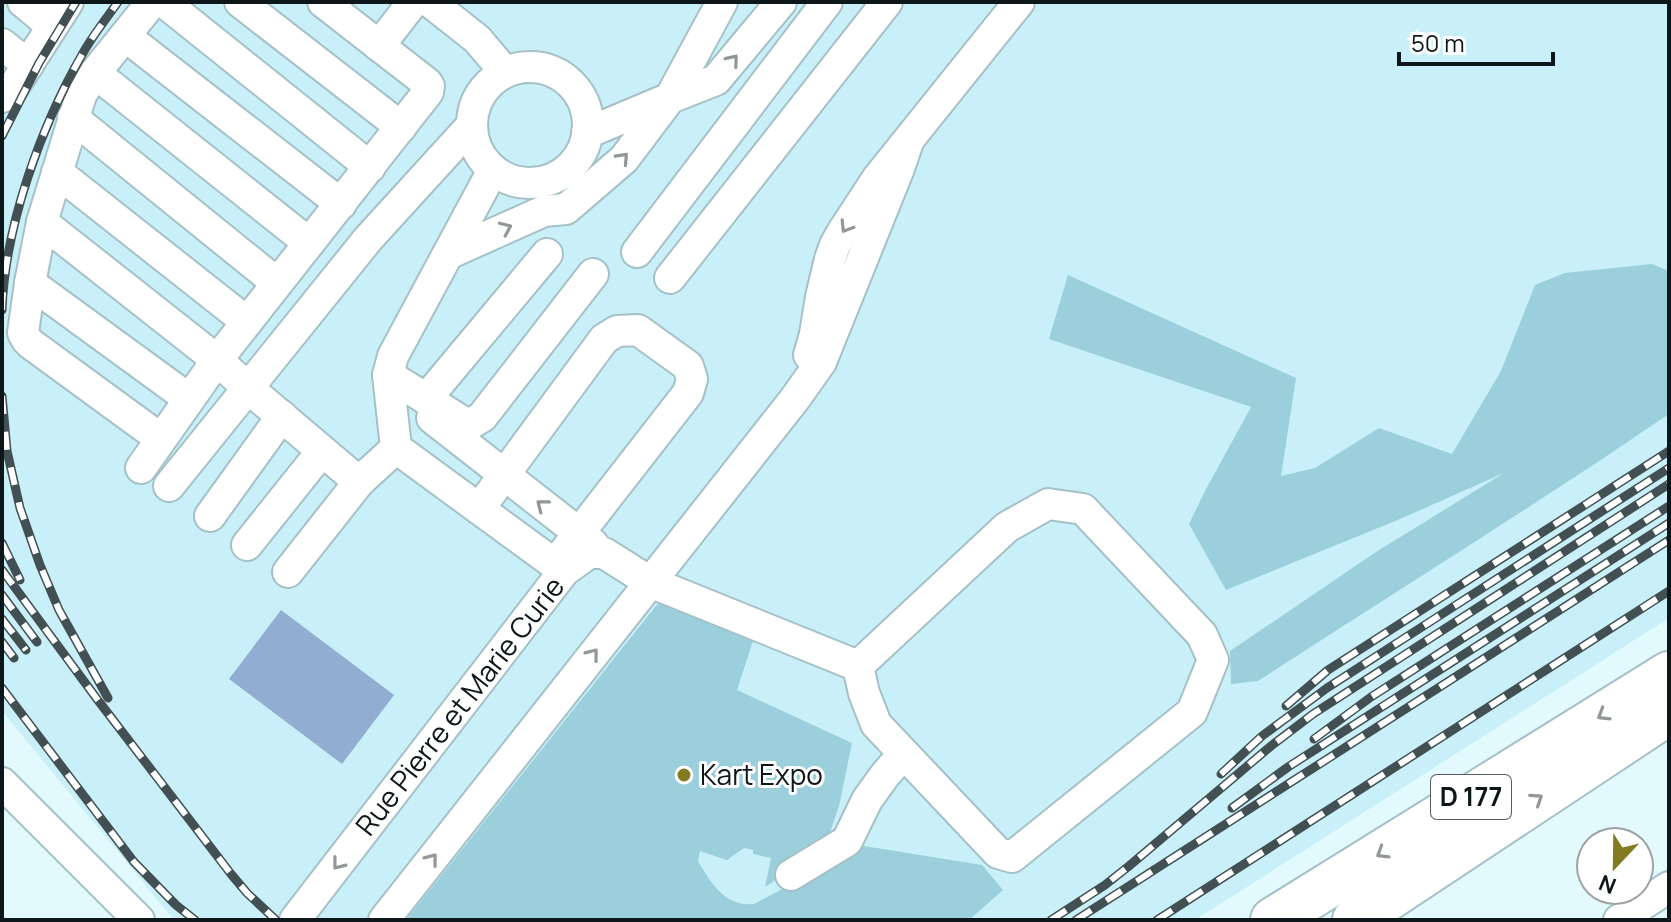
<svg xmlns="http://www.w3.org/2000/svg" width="1671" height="922" font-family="Manrope,sans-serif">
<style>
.built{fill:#c9f0f8}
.green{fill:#9acfdb}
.water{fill:#92add2}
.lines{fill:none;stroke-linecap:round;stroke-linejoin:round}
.minor-casing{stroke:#a5c1c7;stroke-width:34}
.highway-casing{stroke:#a5c1c7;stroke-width:48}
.minor{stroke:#fff;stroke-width:30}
.highway{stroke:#fff;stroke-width:44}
.rail-casing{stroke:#435053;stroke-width:9}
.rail{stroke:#fff;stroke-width:6;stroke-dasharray:18;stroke-linecap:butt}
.oneway{stroke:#929798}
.poi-dot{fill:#837b21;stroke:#fff;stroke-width:3}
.labels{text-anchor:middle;stroke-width:6;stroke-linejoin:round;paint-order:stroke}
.shield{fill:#fff;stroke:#565d5e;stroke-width:2}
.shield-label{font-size:26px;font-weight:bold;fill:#0d1719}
.street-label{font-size:28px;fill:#0d1719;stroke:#fff}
.poi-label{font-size:28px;fill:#0d1719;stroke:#fff;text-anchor:start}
</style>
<rect width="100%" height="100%" fill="#e2f9fe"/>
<polygon class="built" points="2,2 1669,2 1669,618 1195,920 174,920 2,711"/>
<g class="green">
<path d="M1652,264L1669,271V414C1534,506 1395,592 1258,681L1231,684L1230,651L1376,552L1504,473L1400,519L1226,590L1189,524L1205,491L1251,407L1049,339L1068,275L1296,378L1281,476L1315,468L1379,428L1452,454L1501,371L1535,285L1565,273Z"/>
<path d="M663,597L755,635L737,690L852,743L839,806L826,844L819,838L802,851L806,859L765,887L771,858L753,854V850L744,848L727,860L700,851L698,861C711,883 725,907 754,904L864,846L982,865L1003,890L969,920H406Z"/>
</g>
<polygon class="water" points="281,610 394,695 342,764 229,679"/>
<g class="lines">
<defs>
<g id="minor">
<polyline points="23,2 52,26"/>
<polyline points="152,2 95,73 81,95 42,222 30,283 23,333 27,340 31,344 161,439"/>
<polyline points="164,2 370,167"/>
<polyline points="240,2 401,127"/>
<polyline points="430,2 477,39 505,72"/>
<polyline points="125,36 341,204"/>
<polyline points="2,44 28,65"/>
<polyline points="379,46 413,2"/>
<circle cx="530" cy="125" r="58"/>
<polyline points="95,73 309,243"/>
<polyline points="2,97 9,94 68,2"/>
<polyline points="73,118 277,283"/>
<polyline points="587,133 670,98 722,2"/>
<polyline points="493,170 393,356 388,375 396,448 564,571"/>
<polyline points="57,172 247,322"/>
<polyline points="42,222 217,360 248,388 359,482"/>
<polyline points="637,252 827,2"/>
<polyline points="448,254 544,211 566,209 624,159 670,98 716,80 781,2"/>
<polyline points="670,278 887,2"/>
<polyline points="30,283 189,399"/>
<polyline points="809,355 815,334 821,297 830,259 835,245 843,231 877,179 1019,2"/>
<polyline points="388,375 463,422 472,423 482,417 593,274"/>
<polyline points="426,399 547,254"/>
<polyline points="432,418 593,544"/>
<polyline points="141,468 217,360 428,92 429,86 427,83 323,2"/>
<polyline points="169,486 368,239 471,126"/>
<polygon points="1048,504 1083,509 1202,635 1213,660 1192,712 1012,857 998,853 876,724 864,693 858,666 1007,527"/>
<polyline points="479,509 604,339 617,331 638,330 688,366 692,379 688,393 555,564"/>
<polyline points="210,516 282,416"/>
<polyline points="247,545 322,451"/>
<polyline points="288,572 359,482 396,448"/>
<polyline points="2,783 139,920"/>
<polyline points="791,875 847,841 867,800 885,775 903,754"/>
<polyline points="295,920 564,571 589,553 604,553 650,582 858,666"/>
<polyline points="384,920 794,400 821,362 898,171 908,142"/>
<polyline points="1619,920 1669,887"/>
</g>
<g id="highway">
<polyline points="1273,920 1669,674"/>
<polyline points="1355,920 1669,712"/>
</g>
</defs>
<use href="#minor" class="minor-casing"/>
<use href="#highway" class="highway-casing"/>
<use href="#minor" class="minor"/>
<use href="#highway" class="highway"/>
<defs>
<g id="rail">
<polyline points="2,136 39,63 76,2"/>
<path d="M2,310C5,225 41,126 83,53C93,35 106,19 118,2"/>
<polyline points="2,396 7,451 20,508 40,565 59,610 108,698"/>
<polyline points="2,543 20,580"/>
<polyline points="2,570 97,699 231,874 247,893 276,920"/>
<polyline points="2,595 37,642"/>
<polyline points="2,619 26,650"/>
<polyline points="2,642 14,658"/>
<polyline points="2,688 134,862 176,905 195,920"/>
<polyline points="1286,706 1328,670 1669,451"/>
<polyline points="1314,739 1371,697 1669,506"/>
<polyline points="1221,774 1262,736 1327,688 1669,468"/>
<polyline points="1232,808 1288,767 1669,523"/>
<polyline points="1051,920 1105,885 1129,866 1271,746 1313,714 1669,484"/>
<polyline points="1076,920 1669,540"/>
<polyline points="1157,920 1669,591"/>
</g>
</defs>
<use href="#rail" class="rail-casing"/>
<use href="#rail" class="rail"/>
</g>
<defs><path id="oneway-chevron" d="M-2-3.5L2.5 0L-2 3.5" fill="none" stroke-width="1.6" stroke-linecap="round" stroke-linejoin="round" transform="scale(2)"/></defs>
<g class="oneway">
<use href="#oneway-chevron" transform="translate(733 60) rotate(-50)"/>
<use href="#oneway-chevron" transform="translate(623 158) rotate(-47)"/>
<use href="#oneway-chevron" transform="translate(846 227) rotate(122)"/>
<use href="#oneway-chevron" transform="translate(506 228) rotate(-24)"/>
<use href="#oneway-chevron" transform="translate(542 505) rotate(-142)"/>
<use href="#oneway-chevron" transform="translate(593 654) rotate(-52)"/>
<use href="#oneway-chevron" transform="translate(1603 715) rotate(148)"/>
<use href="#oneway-chevron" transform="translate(1537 799) rotate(-34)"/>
<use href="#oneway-chevron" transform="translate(1382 853) rotate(148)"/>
<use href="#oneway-chevron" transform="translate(432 859) rotate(-52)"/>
<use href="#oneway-chevron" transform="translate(338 864) rotate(128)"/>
</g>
<circle class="poi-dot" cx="684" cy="775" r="8"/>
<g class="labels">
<rect class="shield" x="1431" y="775" width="80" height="44" rx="6"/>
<g class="shield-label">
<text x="1471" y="806">D 177</text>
</g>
<g class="street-label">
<text transform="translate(460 706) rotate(-52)" y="10">Rue Pierre et Marie Curie</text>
</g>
<g class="poi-label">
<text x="700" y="785">Kart Expo</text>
</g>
</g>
<rect width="1671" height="922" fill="none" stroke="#0d1719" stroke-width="8"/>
<g transform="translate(1615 866) rotate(202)"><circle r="38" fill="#ffffff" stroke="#9ea2a3" stroke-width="2"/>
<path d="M0-6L14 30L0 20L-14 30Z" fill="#837b21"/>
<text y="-12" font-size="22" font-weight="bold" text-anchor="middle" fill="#0d1719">N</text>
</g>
<path d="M1399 52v12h154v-12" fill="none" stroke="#0d1719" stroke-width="4"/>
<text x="1411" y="52" font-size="24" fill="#0d1719" stroke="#ffffff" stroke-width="6" paint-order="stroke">50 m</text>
</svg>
